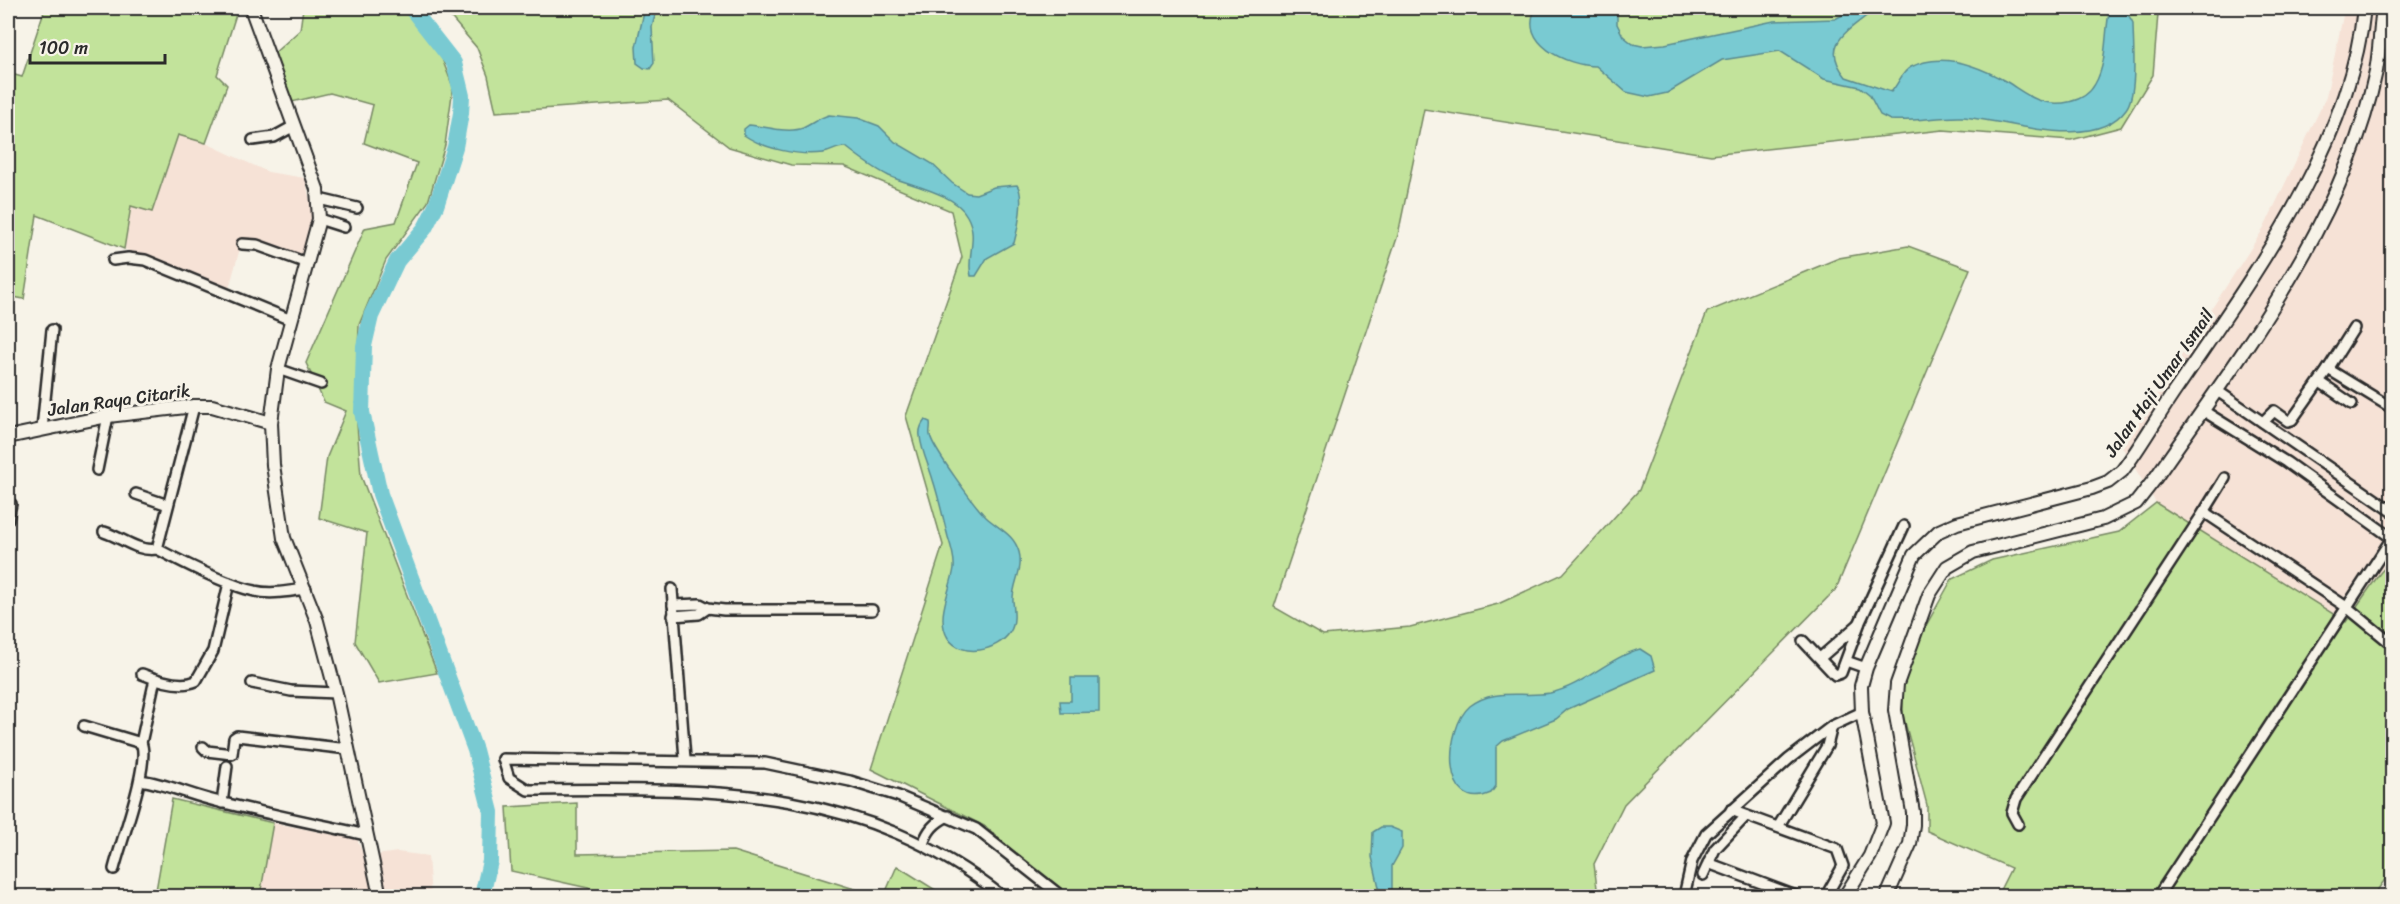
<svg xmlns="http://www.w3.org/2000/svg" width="2400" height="904" font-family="Sriracha,sans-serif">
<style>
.built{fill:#f6e2d6}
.green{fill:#c2e39b;stroke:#768763;stroke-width:1.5}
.water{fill:#79cad2;stroke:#5a8a8f;stroke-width:1.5}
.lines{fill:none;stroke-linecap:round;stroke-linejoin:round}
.river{stroke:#79cad2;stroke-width:16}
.street-casing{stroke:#2b2b2b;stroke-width:14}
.secondary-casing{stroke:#2b2b2b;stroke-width:16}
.street{stroke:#f7f3e8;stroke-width:9}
.secondary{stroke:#f7f3e8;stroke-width:12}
.labels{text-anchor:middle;stroke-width:6;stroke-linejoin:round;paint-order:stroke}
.street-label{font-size:18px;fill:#2b2b2b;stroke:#f7f3e8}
</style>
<rect width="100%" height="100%" fill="#f7f3e8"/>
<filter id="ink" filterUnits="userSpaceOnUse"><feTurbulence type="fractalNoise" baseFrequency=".0167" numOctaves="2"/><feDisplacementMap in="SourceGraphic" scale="12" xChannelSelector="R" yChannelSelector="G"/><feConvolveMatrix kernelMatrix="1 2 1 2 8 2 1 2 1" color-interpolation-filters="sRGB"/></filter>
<g filter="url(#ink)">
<g class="built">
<polygon points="2156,8 2392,8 2392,560 2380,573 2347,623 2156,503 2122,447 2264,228 2326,97 2344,11 2158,14"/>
<polygon points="178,135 206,143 268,172 305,178 313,215 301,262 242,241 227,296 146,257 124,249 131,205 152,211"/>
<polygon points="273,823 357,839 364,857 397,852 428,856 431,896 260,896"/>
</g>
<g class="green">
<polygon points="45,8 238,8 217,75 227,85 206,143 178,135 152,212 131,206 124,249 37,215 24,299 8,296 8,73 22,77"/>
<polygon points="303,8 402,8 439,51 453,87 445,145 428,202 386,260 359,325 356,411 361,476 437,673 379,683 355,642 367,533 319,518 327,457 346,411 324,402 306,363 365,228 396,222 417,163 364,143 373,105 330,93 292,102 271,56 300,30"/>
<polygon points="443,8 2156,8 2158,14 2153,75 2121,127 2071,140 1943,130 1711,155 1424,109 1398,235 1274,607 1323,635 1410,627 1498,604 1563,574 1639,490 1707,312 1839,258 1908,246 1970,269 1836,589 1624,804 1594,864 1598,896 1065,896 986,827 871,769 943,545 906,416 962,257 951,211 844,166 791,165 729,147 668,100 496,112 488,76 477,48"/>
<polygon points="2156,503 2346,622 2380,573 2392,560 2392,870 2373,896 1997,896 2011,868 1927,831 1927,805 1903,715 1903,667 1952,579 1992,560 2119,532"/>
<polygon points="172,799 273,823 260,896 155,896"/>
<polygon points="577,803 577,854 733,851 877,896 600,896 588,888 511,871 507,807"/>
<polygon points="897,866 945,896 884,896"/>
</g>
<g class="water">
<polygon points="645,8 657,8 652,27 654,63 650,69 644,68 637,63 636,47"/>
<path d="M1536,8H1617V24L1623,36L1633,44L1642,46L1665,44L1774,21L1835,19L1856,8H1876C1853,29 1817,42 1846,77L1891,92C1899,84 1901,72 1911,67C1942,51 1979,66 2007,82C2017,88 2027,96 2038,100C2057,107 2085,103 2095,84C2108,61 2104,33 2110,8C2122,8 2128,12 2133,23C2133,42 2138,94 2126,109C2094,153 2007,120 1963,117C1939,116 1915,122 1890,120L1880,115L1869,94L1860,87L1824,79L1780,51L1722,60L1667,93L1649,97L1626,92L1596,66C1567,66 1517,43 1536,8Z"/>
<path d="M829,115L858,118L879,126L895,142L931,163L952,183L967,193L976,194L994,187L1017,185C1025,196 1018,229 1014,243L987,258L976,276H971C966,257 979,237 967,216C955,193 911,186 889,176C873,168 860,158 846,147C837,146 832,152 823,153C798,156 764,149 744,135V129L749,125C764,126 788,134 803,128C812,124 818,118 829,115Z"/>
<path d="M925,420L930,422C931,427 929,431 930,435C933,449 975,506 986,517C999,529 1014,534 1019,552C1024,570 1012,584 1013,601C1014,610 1016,623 1010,632C998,651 962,659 948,638C935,617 951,590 954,568C955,558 951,546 948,537C943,518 939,498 933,480C929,466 921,450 920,436C919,430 921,425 925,420Z"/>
<path d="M1640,649L1651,656L1655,670L1568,709L1556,719L1503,741L1496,747V786L1491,793C1441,815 1444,728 1470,706C1494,687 1523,698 1550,693C1583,686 1608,658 1640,649Z"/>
<polygon points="1071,678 1099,678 1099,712 1061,713 1060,701 1071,701"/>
<polygon points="1381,827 1390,827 1402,832 1402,848 1392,866 1392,896 1381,896 1372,857 1373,832"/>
</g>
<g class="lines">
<polyline class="river" points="411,8 454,63 462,96 461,113 455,147 436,206 425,228 397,261 371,316 364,346 362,412 380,494 475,750 491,812 490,861 482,896"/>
<defs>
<g id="street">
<polyline points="253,140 274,137 294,126"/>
<polyline points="319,199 357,208"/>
<polyline points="319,219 344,227"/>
<polyline points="242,244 257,245 307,263"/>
<polyline points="113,260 128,258 145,260 291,320"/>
<polyline points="2354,328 2328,369 2392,408"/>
<polyline points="278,369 321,384"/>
<polyline points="2320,382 2352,404"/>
<polyline points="2216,390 2392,511"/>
<polyline points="2202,410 2286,462 2392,538"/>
<polyline points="2263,422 2274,411 2288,421 2292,420 2328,369"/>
<polyline points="42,429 52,330"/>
<polyline points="97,470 108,416"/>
<polyline points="136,494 168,505"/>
<polyline points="2204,512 2225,478"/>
<polyline points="8,519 11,504"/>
<path d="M104,532C123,538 137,552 157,549C182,562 228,586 255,591C271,595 289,591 306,589"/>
<polyline points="157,549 194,406"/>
<polyline points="672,589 685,759"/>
<polyline points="673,605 700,604 708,608 724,610 872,610"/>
<polyline points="673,616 699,614 708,608"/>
<polyline points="1803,641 1835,675 1841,673 1860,622 1904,526"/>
<polyline points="1820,658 1859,624"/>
<polyline points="1846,661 1866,668"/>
<path d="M142,674C157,680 181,688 196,681L213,651L229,583"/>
<polyline points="252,683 291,691 336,693"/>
<polyline points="84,726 141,743"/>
<polyline points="203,747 207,751 232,754 234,738 237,736 348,749"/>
<path d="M140,780C168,784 192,796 220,802C268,814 317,824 366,835"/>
<polyline points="222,803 227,766"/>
<polyline points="1731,810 1837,849 1843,866 1826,896"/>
<polyline points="2018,824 2012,813 2016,799 2204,512 2348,608 2392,644"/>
<polyline points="1778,827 1827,746 1832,726"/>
<path d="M923,844C928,830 934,823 948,816"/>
<polyline points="1708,863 1796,896"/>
<path d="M114,869C120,844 151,762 141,743L155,679"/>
<polyline points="1703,875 1715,849 1746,816"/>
<path d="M1002,896C856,781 703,789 528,790L509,778L503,759L765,763L850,781L898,796L976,829L1061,896"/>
<polyline points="1684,896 1692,861 1706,834 1789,759 1832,726 1862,712"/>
<polyline points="2158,896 2392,538"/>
</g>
<g id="secondary">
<polyline points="251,8 317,189 319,219 278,369 271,423 273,465 284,538 317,621 336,693 380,896"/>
<polyline points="8,437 108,416 194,406 212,406 271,423"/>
<path d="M1845,896L1870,856L1883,823L1862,712L1861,686L1866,668L1914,555L1939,531L1957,523L2092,488L2108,482L2122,471C2142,445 2158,415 2177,388C2253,276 2350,146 2364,8"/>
<path d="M1887,896L1910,844L1913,825V812L1895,710L1897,684L1929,595L1947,567L1973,552L2103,519L2136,503L2154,480C2241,354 2344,224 2376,71C2380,50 2380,28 2383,8"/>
</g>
</defs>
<use href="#street" class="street-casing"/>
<use href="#secondary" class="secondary-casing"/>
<use href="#street" class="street"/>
<use href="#secondary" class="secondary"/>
</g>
</g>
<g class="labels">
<g class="street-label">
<text transform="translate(2159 383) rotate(-55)" y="6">Jalan Haji Umar Ismail</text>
<text transform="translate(119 400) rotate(-8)" y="6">Jalan Raya Citarik</text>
</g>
</g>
<rect width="2400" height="904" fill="none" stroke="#f7f3e8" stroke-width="30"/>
<rect x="15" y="15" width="2370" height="874" fill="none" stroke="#2b2b2b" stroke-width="2" filter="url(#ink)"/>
<path d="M30 54v9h135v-9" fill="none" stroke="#2b2b2b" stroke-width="3"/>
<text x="39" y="54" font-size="18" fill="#2b2b2b" stroke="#f7f3e8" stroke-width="4.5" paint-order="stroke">100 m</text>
</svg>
